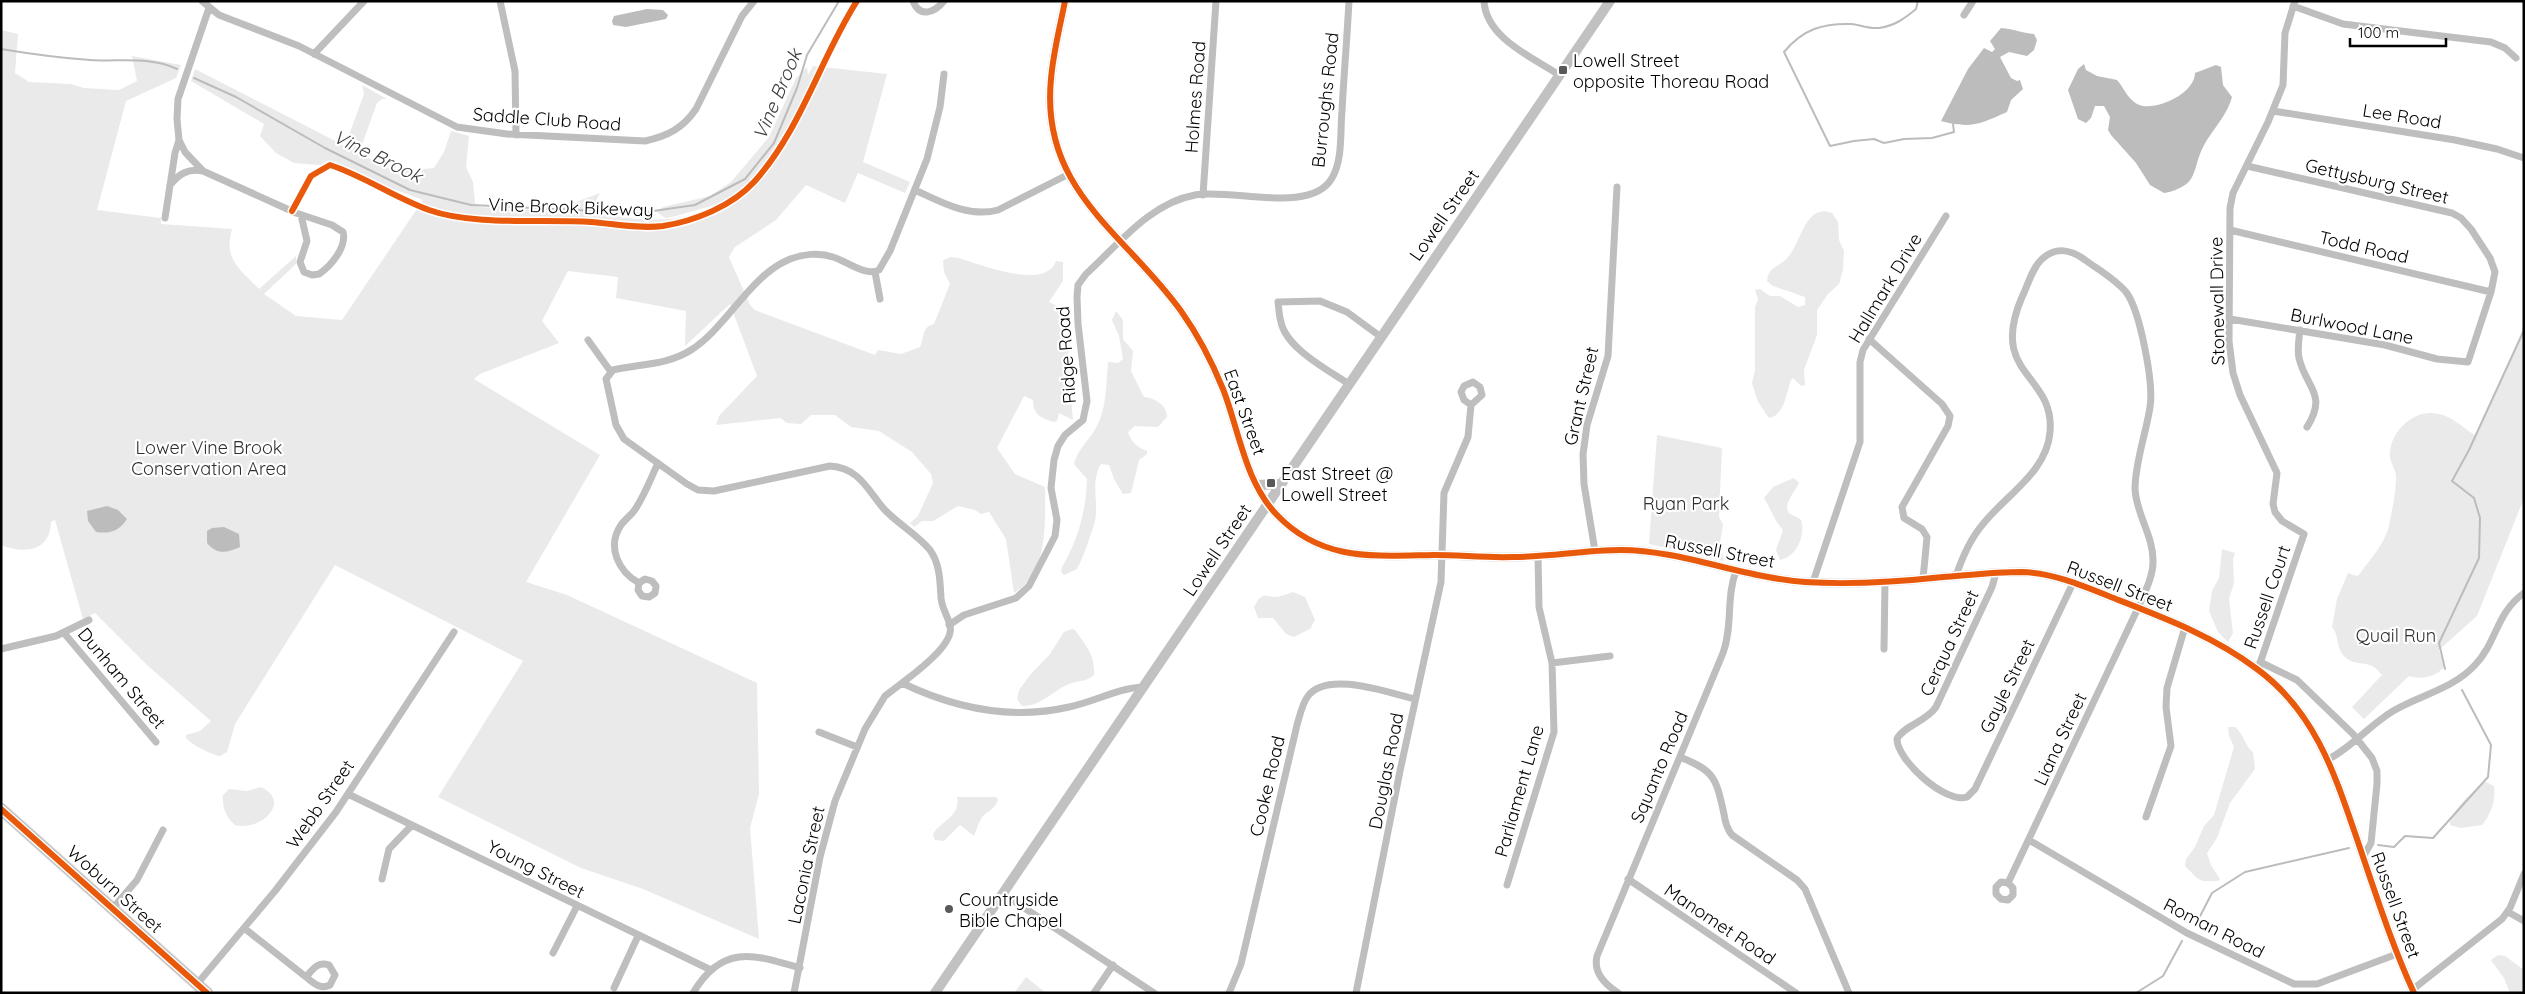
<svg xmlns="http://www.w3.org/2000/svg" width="2525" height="994" viewBox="0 0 2525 994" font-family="Quicksand,sans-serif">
<rect width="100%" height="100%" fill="#fff"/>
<path fill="#eaeaea" d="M1 30 18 34 15 73 29 82 71 84 84 88 119 90 137 81 132 56 181 65 176 78 126 101 97 210 161 218V224L232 229C223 259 240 269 259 289L296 256V264L264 294 296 316 342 320 423 200 382 185 367 184 348 172 330 166 294 163 276 153 260 136 264 124 191 81 195 69 345 146 364 94 362 85 387 99H382L377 103 359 153 397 172 434 168 444 152 451 131 469 136 466 167 473 182 475 203 479 207 552 211 600 193 591 210C633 222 679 226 718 204L672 217 665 218 657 212 663 207 710 196 731 182 769 137 796 78 807 67 808 75 813 66 887 74 863 162 910 182 905 193 858 173 845 203 806 185 776 220 735 247 729 257 750 305 755 310 875 355 878 350 901 354 920 347C925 337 921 327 934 324L950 284 944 272 943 260 951 257 958 258C978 263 1045 292 1056 261L1063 262V281L1049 302 1063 309 1065 336 1072 350 1067 354 1073 420 1059 413 1057 421 1054 422C1041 418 1033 415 1033 400L1024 396 997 448 1015 474 1045 487C1045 522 1049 572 1014 593L1006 539 989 512 981 514 975 510 958 506 933 521H922L914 527 910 523 918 516 933 483 931 474 912 452 879 431 851 427 835 415H811L801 424 787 423 780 418 716 425 719 416 757 376 730 304 685 346 686 311 616 298 618 277 568 271 542 321 559 343 480 374 474 379 600 455 526 582 567 595 757 683 759 794 750 828 759 939 643 889 581 868 438 797 523 661 335 565 235 724 227 752 220 756C212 755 192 745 186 738V735L200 731 211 721 147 665 95 613 83 619 55 520 51 522C50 552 24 554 1 545Z
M1825 211 1832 213 1838 222 1839 240 1844 251 1843 270 1839 284 1828 294 1817 310V335L1804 370 1805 385 1801 386 1793 378 1791 380C1786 393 1785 415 1769 418L1758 402 1752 383 1755 370V307L1758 299 1755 290 1760 289 1770 296H1780L1798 307 1805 305V297L1773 286 1767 281C1768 269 1775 268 1784 261 1796 251 1799 233 1808 221 1813 214 1817 212 1825 211Z
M1116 311 1123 320V339L1133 351 1131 371 1144 397C1155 398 1167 405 1167 417L1158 427 1135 426 1128 432C1131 442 1137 447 1147 451V454L1139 460 1131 493 1123 494 1114 479 1109 465 1101 464C1090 483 1099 501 1095 521 1092 532 1082 561 1077 569L1064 575 1061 572 1062 567C1078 540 1086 511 1087 479L1074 464C1078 448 1091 439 1098 424 1107 405 1106 383 1108 362L1118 363 1123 359 1119 336 1112 320Z
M2524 332V498L2477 616 2439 650 2444 667C2436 677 2421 680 2409 676L2364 719 2352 707 2382 675C2380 673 2377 669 2374 667 2364 661 2353 666 2344 656 2336 648 2339 634 2332 627L2337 599 2348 573 2357 576 2359 575C2370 559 2384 545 2389 526 2392 511 2396 492 2396 477 2396 468 2388 461 2390 451 2393 429 2415 408 2439 414 2453 417 2463 428 2475 435Z
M1657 435 1722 448 1719 517 1723 524 1720 543 1724 561 1649 544Z
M1794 478 1799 483C1796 490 1781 506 1790 514 1794 516 1798 517 1801 520 1806 534 1797 557 1780 560L1776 550 1783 530C1774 520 1771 509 1764 498L1773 487Z
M2222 549 2235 553 2233 559 2234 583 2229 599 2233 633 2228 642 2218 632 2209 611 2212 591 2219 578Z
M1293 592 1305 597 1315 620 1310 629 1294 637 1286 634 1273 618H1258L1254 607C1264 588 1266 600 1281 596 1286 595 1289 593 1293 592Z
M1072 629 1075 630C1086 646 1095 654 1094 675 1086 682 1081 680 1072 683 1053 689 1044 706 1022 706L1017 699 1019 690 1031 674 1050 654 1064 632Z
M2228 727H2235C2244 734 2244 745 2253 752L2255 769 2230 803 2217 838 2207 853 2211 865 2220 879 2218 881H2203L2197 878 2185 866 2186 859 2195 847 2204 826 2214 815 2234 747 2229 736Z
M2486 782 2494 786C2496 801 2491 814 2482 825L2461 828 2450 825C2448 814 2476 787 2486 782Z
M261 787C293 802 259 832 235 825 226 817 222 808 223 795L229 789 247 791Z
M957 797H996L998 800C995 809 989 810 983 816 978 823 977 829 974 836L960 825 944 841 935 840 933 835C939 821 961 818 957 797Z
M2498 955 2505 956 2524 970V993H2510L2504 978 2492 962 2491 960Z
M1026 977 1046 993H1014Z"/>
<path fill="#bcbcbc" d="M647 9 663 10 668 15 666 19 626 27 613 25 612 21 614 16Z
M2001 28C2014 29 2022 33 2034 34L2037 40 2034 50 2027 56 2009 52 2000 57 2011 78 2017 81 2020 80 2023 89 2011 100 2007 112C1980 124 1971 129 1941 121L1968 69 1984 48 1992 52 1995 49 1990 41Z
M2084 64 2086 70 2097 76 2117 80C2124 88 2127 98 2137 104 2153 113 2195 94 2195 73L2216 65 2221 67 2223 85 2232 97C2226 119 2208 133 2200 154 2196 163 2195 179 2185 185 2179 189 2171 192 2164 193L2150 185 2136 163 2111 135 2108 130 2110 117 2104 106H2095L2091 118 2086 123 2078 119 2068 90 2078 69Z
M107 506 118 510 127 519C119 531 111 534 96 532L88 521 87 511Z
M224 527 239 534 240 547C226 553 217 555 207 543V531L212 528Z"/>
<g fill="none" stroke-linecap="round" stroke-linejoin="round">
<path stroke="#bcbcbc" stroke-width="2" d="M1918 1 1916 9C1904 19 1894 26 1879 28 1869 29 1861 25 1852 24 1823 23 1803 29 1784 52L1830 146 1854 141 1874 139 1884 143 1904 139 1932 138 1954 132 1953 124
M1 49C31 54 60 58 90 60 119 62 151 56 177 69
M194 78 236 97 325 148 410 190 471 205 639 213 695 205 745 179 774 143 797 88 807 55 839 1
M2445 669 2439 643 2479 558 2480 518 2474 498 2452 481 2469 450 2524 330
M2378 845 2394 847 2405 836 2433 838 2488 777 2491 745 2462 690
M2196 924 2212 893 2245 872 2349 848
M2136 993 2163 976 2182 941"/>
<g stroke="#dbdbdb" stroke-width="13">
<path id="primary" d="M1 809 207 993"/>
</g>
<path stroke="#bebebe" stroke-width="7" d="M202 1 219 15 299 46 457 127 507 134 645 141C668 136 683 128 696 109L742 16 754 1
M500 1 515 71 516 135
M913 1C920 19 935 12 944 1
M1484 1C1486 38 1532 57 1559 75
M2293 6 2343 24 2491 42 2505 48 2516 58
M1964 15 1973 1
M314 54 364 1
M2273 111 2455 140 2497 149 2524 158
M179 140 185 152 203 171
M170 185C179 174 188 168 203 171L296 213 332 225 343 232C347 247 331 266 319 274L312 275 304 272 300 262 307 241 301 215
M915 190C941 202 969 218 998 210L1067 175
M1203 195 1216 1
M165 218 175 153 179 140 177 119 178 99 209 8
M2230 230 2491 292
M875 272 880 299
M2230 319 2385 345 2437 359 2468 362 2491 292 2495 272 2490 258 2471 229 2461 218 2452 213 2247 166
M2300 330C2299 339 2297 349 2299 358 2306 388 2328 394 2307 427
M1869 339 1942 404 1950 416 1948 426 1902 507 1904 518 1922 529 1927 537 1923 579
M588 340 611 372
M1349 384C1328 370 1286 348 1281 322 1279 316 1279 309 1278 302L1320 301 1347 312 1381 337
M1595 551 1584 484 1583 454 1587 425 1608 356 1617 187
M1996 573 1992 587 1936 707C1926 722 1903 726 1897 739 1897 760 1945 804 1967 797L1975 789 2073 583
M1956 576C1962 558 1971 538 1983 524 2006 495 2047 472 2050 432 2055 373 1988 376 2022 297 2028 285 2032 268 2042 259 2056 246 2072 250 2085 260 2099 270 2115 279 2126 292 2140 310 2154 384 2150 407 2146 434 2135 462 2135 489 2136 514 2154 537 2153 562 2153 577 2144 594 2138 608L2008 883 2001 882 1996 887V894L2001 899 2008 900 2013 895V888L2008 883
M1813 582 1860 442V362L1863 350 1946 216
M639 583 638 590 642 596 649 597 655 593 656 586 652 581 645 579 639 583C619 572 606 547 621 525 625 519 632 515 636 508 645 494 651 478 658 463
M949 625 964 615 1016 598 1029 586 1055 536 1057 520 1051 488 1054 460 1058 446 1065 435 1083 420 1087 401 1078 324 1077 297 1078 285 1086 274C1118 245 1150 203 1195 195 1231 188 1311 215 1332 178 1343 160 1340 131 1342 111 1344 74 1347 38 1349 1
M64 633 156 742
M1 649 56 636 89 620
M1884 649 1885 582
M2260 662 2297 680 2353 734 2372 758 2377 771V784L2371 843 2363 857
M1552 663 1610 656
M2258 669 2304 534 2282 521 2275 512 2273 504 2277 473 2240 395 2233 373 2229 341 2230 208 2233 193 2268 122 2283 85 2285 33 2295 1
M902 683C914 674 955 644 950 626 948 616 942 609 941 598 940 581 940 564 930 550 917 534 898 524 884 509 867 489 859 468 830 466L714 491 698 490 687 484 624 439 616 425 606 379 613 370C639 364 668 365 691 350 726 328 750 276 788 260 802 254 819 252 833 257 846 261 866 277 879 270L890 251 927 159 940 107 944 74
M819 732 857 747
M1680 757C1715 771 1716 778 1724 814 1725 822 1727 829 1732 835L1797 880 1805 889 1849 993
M2329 759C2353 746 2370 725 2393 711 2420 695 2453 689 2475 665 2497 642 2496 613 2524 593
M348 794 711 970
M2146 817 2171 746 2166 707 2167 688 2185 627
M2029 840 2187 933 2294 984H2317L2397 954
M382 879 389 849 412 825
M1628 879 1796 993
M1507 885 1554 732 1552 663 1539 607 1538 556
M1003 894 1154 993
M113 908 137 880 163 830
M2508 912 2524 921
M244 928 306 977C314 983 320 990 330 985L335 975 329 965C318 961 313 969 306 977
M553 953 577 906
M197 984 275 891 336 812 454 632
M614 988 638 936
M2412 990 2502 919 2510 908 2524 874
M693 993C722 944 753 954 800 968
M794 993 820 857 835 801 865 729 885 696 902 683C954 708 1012 720 1069 707 1094 702 1118 688 1143 687
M1094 993 1113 965
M1229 993 1241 964 1297 725C1300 715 1302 704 1308 696 1327 670 1389 693 1415 699
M1356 993 1400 771 1441 582 1444 493 1468 437 1471 405 1482 395 1480 387 1473 382 1464 386 1461 392 1464 400 1471 405
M1618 993C1605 984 1593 973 1597 956L1723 653C1733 626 1726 597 1736 571"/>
<path stroke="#bebebe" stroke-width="9" d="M1065 1C1060 27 1053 53 1051 79 1040 190 1124 232 1181 311 1198 335 1212 362 1223 389 1239 430 1245 482 1277 515 1322 562 1375 556 1434 555 1460 555 1486 558 1513 557 1549 557 1585 550 1621 550 1680 550 1745 578 1805 582 1851 585 1897 582 1943 577 1969 575 1996 572 2022 572 2055 573 2086 587 2116 599 2165 618 2215 637 2257 669 2317 713 2336 778 2359 845 2376 895 2392 945 2414 993"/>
<path stroke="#c1c1c1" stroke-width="10" d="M1257 485 1281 484
M935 993 1610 1"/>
<use href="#primary" stroke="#bdbdbd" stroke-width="11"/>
<g stroke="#fff" stroke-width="9">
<path id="cycleway" d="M1065 1C1060 27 1053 53 1051 79 1040 190 1124 232 1181 311 1198 335 1212 362 1223 389 1239 430 1245 482 1277 515 1322 562 1375 556 1434 555 1460 555 1486 558 1513 557 1549 557 1585 550 1621 550 1680 550 1745 578 1805 582 1851 585 1897 582 1943 577 1969 575 1996 572 2022 572 2055 573 2086 587 2116 599 2165 618 2215 637 2257 669 2317 713 2336 778 2359 845 2376 895 2392 945 2414 993
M292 211 311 176 330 165C364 176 395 198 429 210 473 226 544 219 591 222 615 224 640 229 663 226 695 221 732 206 754 182 801 130 820 59 857 1
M1 809 207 993"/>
</g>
<use href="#cycleway" stroke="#e8590c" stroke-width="6"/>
</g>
<g fill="#595959" stroke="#fff" stroke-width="2">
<rect x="1558" y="65" width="10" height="10" rx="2.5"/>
<rect x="1266" y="478" width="10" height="10" rx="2.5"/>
<circle cx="949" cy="909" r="5"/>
</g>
<g text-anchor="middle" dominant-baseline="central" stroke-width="4.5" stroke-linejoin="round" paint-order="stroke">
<g font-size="18" fill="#000" stroke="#fff" text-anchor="start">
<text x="1573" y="60">Lowell Street<tspan x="1573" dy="21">opposite Thoreau Road</tspan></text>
<text x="1281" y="473">East Street @<tspan x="1281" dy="21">Lowell Street</tspan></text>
<text x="959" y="899">Countryside<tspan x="959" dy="21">Bible Chapel</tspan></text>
</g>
<g font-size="18" fill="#000" stroke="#fff">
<text transform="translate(1195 97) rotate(-86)">Holmes Road</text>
<text transform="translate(1325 100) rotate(-84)">Burroughs Road</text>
<text transform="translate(2402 116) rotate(9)">Lee Road</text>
<text transform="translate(547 119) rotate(4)">Saddle Club Road</text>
<text transform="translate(2377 181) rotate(13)">Gettysburg Street</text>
<text transform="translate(571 207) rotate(2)">Vine Brook Bikeway</text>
<text transform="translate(1444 215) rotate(-55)">Lowell Street</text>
<text transform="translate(2364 247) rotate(13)">Todd Road</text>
<text transform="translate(1885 288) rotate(-59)">Hallmark Drive</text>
<text transform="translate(2217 301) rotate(-91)">Stonewall Drive</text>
<text transform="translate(2352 326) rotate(11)">Burlwood Lane</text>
<text transform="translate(1066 355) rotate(-94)">Ridge Road</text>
<text transform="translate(1581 396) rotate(-77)">Grant Street</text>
<text transform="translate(1245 412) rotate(70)">East Street</text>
<text transform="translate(1217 550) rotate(-56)">Lowell Street</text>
<text transform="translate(1720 551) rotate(11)">Russell Street</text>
<text transform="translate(2120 586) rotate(21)">Russell Street</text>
<text transform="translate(2267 597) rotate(-71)">Russell Court</text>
<text transform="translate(1949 643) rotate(-65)">Cerqua Street</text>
<text transform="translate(122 678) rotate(50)">Dunham Street</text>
<text transform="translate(2007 686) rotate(-64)">Gayle Street</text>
<text transform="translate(2060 739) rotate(-65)">Liana Street</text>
<text transform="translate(1659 767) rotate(-67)">Squanto Road</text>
<text transform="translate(1386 771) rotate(-79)">Douglas Road</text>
<text transform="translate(1267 786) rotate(-77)">Cooke Road</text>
<text transform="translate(1519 791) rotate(-74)">Parliament Lane</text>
<text transform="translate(320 804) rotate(-55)">Webb Street</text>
<text transform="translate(806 865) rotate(-78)">Laconia Street</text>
<text transform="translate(536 869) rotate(27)">Young Street</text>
<text transform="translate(115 889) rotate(42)">Woburn Street</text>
<text transform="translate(2396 905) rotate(70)">Russell Street</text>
<text transform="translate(1720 924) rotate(34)">Manomet Road</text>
<text transform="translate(2214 928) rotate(27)">Roman Road</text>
</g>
<g font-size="18" fill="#2f2f2f" stroke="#fff">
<text x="209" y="447">Lower Vine Brook<tspan x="209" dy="21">Conservation Area</tspan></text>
<text x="1686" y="503">Ryan Park</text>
<text x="2396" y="635">Quail Run</text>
</g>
<g font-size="19" font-style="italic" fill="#404040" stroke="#fff">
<text transform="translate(777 94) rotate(-67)">Vine Brook</text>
<text transform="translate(378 156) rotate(26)">Vine Brook</text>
</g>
</g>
<rect width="2525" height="994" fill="none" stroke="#000000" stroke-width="5"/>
<path d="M2350 38v8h96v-8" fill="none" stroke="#000000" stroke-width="2.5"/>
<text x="2358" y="38" font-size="15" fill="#000000" stroke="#ffffff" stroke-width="4" paint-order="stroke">100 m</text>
</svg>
